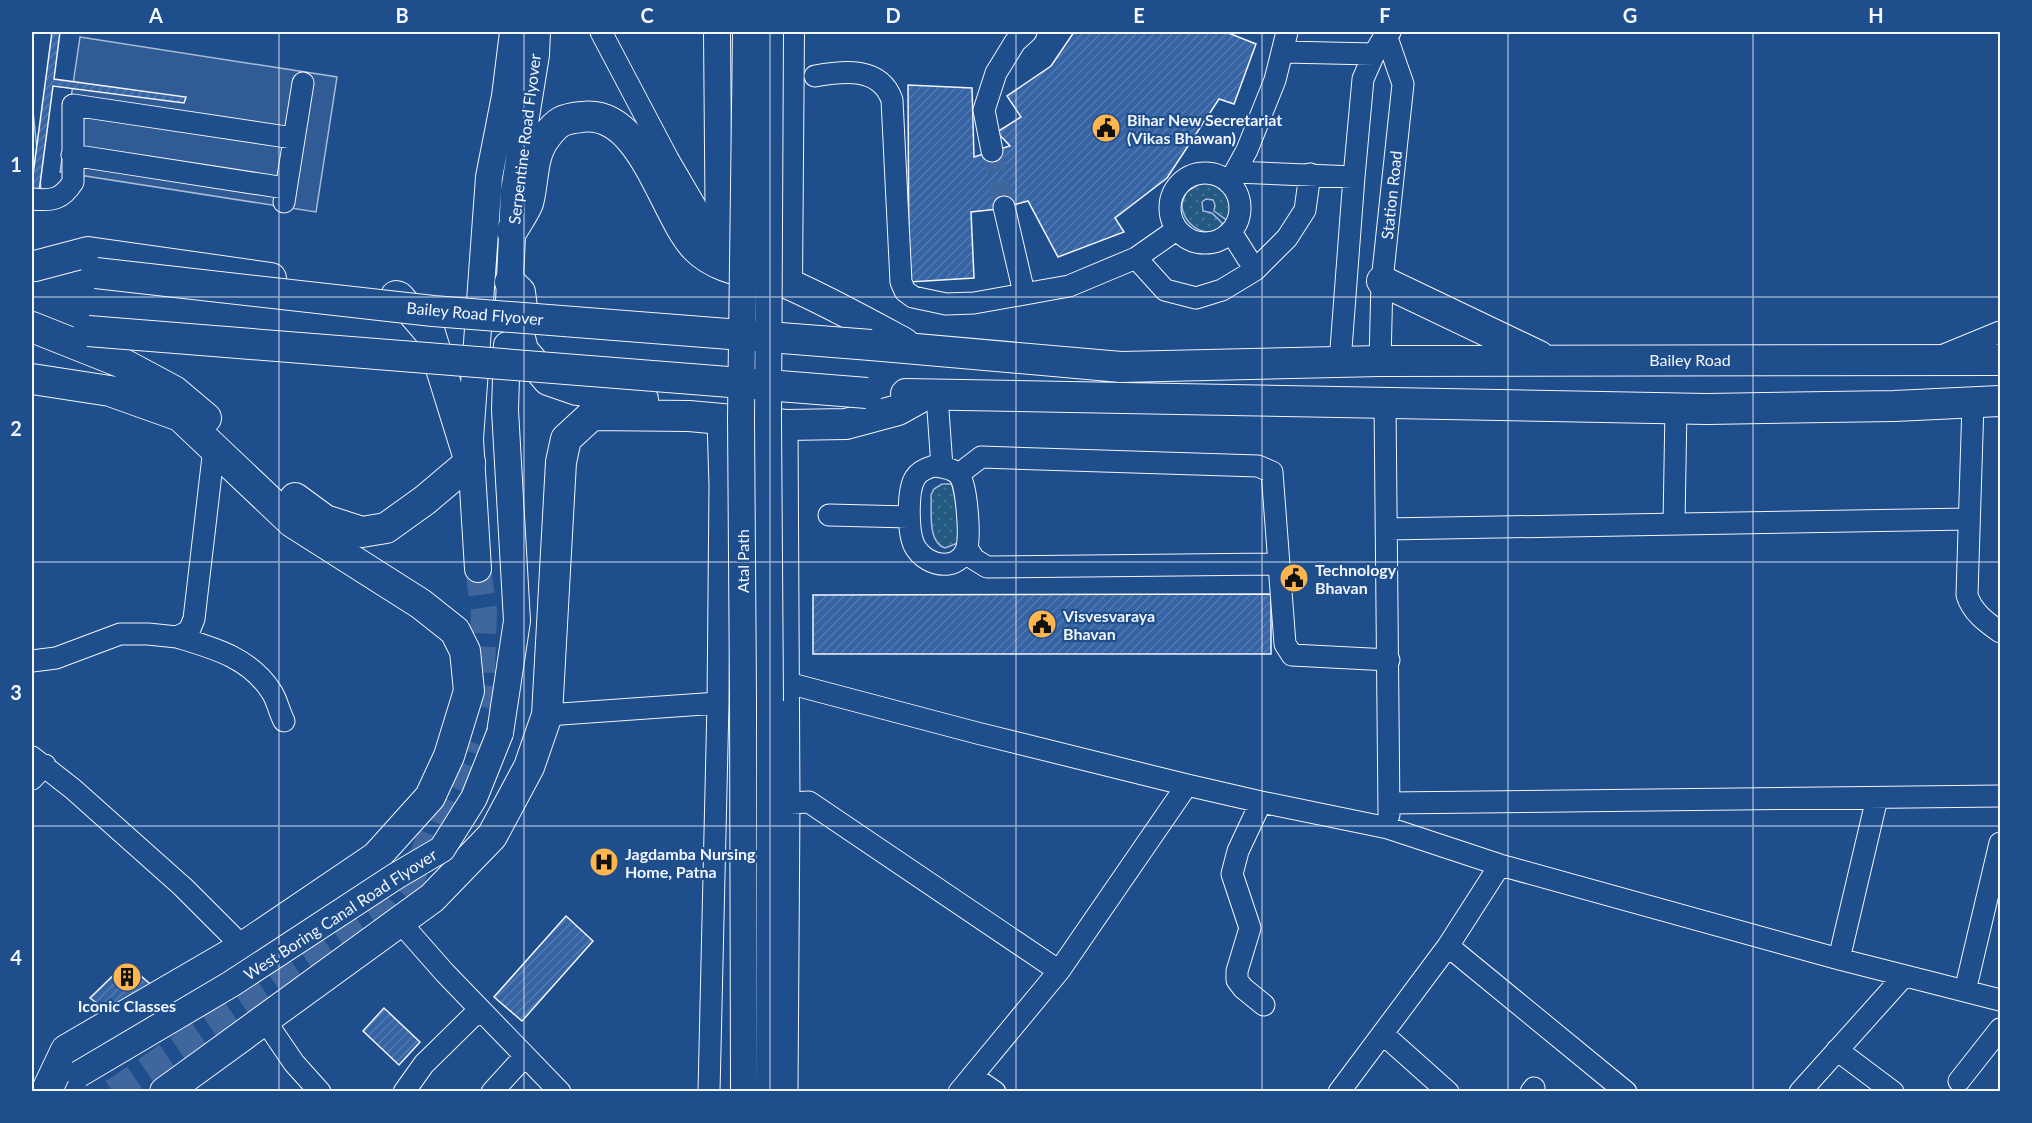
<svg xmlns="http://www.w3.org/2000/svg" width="2032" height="1123" viewBox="0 0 2032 1123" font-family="Lato,sans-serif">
<defs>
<pattern id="park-tufts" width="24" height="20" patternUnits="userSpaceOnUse" patternTransform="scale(1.5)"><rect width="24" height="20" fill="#245a82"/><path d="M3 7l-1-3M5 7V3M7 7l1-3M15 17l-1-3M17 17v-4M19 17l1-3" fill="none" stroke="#447295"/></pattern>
<pattern id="garden-dots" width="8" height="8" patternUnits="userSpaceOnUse" patternTransform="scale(1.5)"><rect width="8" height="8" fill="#245a82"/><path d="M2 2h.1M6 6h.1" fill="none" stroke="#447295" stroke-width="1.8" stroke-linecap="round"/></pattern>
<pattern id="building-hatch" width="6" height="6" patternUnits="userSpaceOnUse" patternTransform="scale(1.5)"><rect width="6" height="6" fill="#3563a3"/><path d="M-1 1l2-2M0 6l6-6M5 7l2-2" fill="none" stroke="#537ab1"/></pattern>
</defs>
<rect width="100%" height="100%" fill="#1f4e8c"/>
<path fill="url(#park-tufts)" stroke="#a8bbd7" stroke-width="1.5" d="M32 101 41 189 32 188Z"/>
<path fill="url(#garden-dots)" stroke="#a8bbd7" stroke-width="1.5" d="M1212 182C1232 189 1236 203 1228 221L1214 211 1215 205 1213 200 1206 199 1202 202 1203 211 1212 213 1224 225C1210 242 1183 226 1182 206 1182 201 1185 197 1186 192L1201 183Z
M942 484H951L959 490 958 543 945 548C927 542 932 511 931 495L934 489Z"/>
<path fill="#305b95" stroke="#a8bbd7" stroke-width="1.5" d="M80 37 337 77 316 212 60 172Z"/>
<path fill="url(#building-hatch)" stroke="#f2f6ff" stroke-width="1.5" d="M52 32H60L54 79 186 97 184 103 53 86 39 192 32 191V182Z
M1074 32H1226L1256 44 1234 104 1219 99 1167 178 1115 218 1124 232 1058 257 1028 201 998 209 971 212 974 278 909 282 908 85 972 88 974 157 1010 146 997 132 1021 117 1007 96 1051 66Z
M1271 594V654H813V595Z
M605 849 616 856 604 874 593 867Z
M566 916 593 941 522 1021 494 997Z
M126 963 157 990 114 1016 90 998Z
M384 1008 420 1042 399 1065 363 1031Z"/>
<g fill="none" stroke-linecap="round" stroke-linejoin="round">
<path stroke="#3f679d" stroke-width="21" stroke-dasharray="21 10" stroke-linecap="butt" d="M992 151 1004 207"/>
<path stroke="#3f679d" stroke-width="26" stroke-dasharray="26 13" stroke-linecap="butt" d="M478 569 484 612 481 699 479 706
M113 1092 382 910 413 876 454 783 468 741"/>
<g stroke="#f2f6ff" stroke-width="23">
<path id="minor" d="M601 32 668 159 703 219 706 255
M1284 52 1374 54
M815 76C843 71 880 66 892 100L901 282 905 291 913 297 946 304 974 303 1069 286 1136 258 1176 230
M992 151 984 110 996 73 1015 42 1026 32
M72 155 285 188
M1235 172 1354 177
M1170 208a35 35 0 1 1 70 0a35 35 0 1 1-70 0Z
M1229 183 1247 150 1275 80 1287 32
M32 199C51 201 62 200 73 182V105L293 138
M284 202 303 83
M1004 207 1024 293
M1231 232 1255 270
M1136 258 1165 290 1196 298 1222 290 1255 270 1287 238 1305 210 1310 174
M1944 355 2000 332
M1380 361 1382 281 1403 84 1385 32
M1340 362 1354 177 1363 79 1374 54 1386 34 1390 32
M937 396 942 467
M1385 403 1389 815
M1973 403 1967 595C1972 612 1986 622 2000 632
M934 466C942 467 953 468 959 475 967 485 970 534 967 547 965 556 957 563 948 564 934 566 920 557 914 545 908 532 907 491 915 478 919 471 927 468 934 466Z
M959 474 981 457 1258 466 1272 472 1285 644 1292 655 1389 660
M829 515 909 517
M1674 524 1676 408
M1387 529 1968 519
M967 548 974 559 987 567 1279 564
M177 637C213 648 249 657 271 691 277 699 279 712 284 721
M32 661 56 658 120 634H148L177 637 189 631 194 619 214 448
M788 683 977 733 1187 785 1261 802 1388 828 1500 865 1839 959 2000 1000
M547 715 718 703
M32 757 73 789 183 887 243 947
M32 779 45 765
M1261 802 1238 851 1232 874 1250 928 1237 971V980L1243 988 1264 1005
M789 803 809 802 1059 971 1187 785
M1390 803 2000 796
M400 922 445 973 560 1092
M1448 946 1626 1092
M1839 959 1877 798
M1965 991 2000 843
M264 1019 294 1063 320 1092
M1383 1034 1448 1092
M1837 1050 1893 1092
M972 1076 995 1092
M1959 1081 2000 1029
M404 1092 424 1064 480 1009
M492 1092 525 1056
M709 1092 718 703 720 486 718 420
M787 1092 789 803 787 425
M959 1092 1059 971
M1339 1092 1448 946 1500 865
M1531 1092 1534 1088
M1800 1092 1904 976"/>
</g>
<g stroke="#f2f6ff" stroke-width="28">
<path id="major" d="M717 32 719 265
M789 284 791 32
M509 302 514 191 536 55 537 32
M478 569 470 439 489 177 505 96 513 32
M743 695 744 1092
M500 733 517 621 505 410 507 345
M770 1092V701"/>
</g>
<g stroke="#f2f6ff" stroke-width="32">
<path id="highway" d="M512 231C517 222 524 213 528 203 534 182 531 157 545 138 558 121 562 119 582 117 642 109 663 212 695 247 721 274 759 271 791 285 829 302 867 323 904 343
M35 266 88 252 271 278
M1382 281 1539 356
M510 282 520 292 523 316 519 334 523 350 548 380 577 390 643 399
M32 327 120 362 174 391 206 418
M871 345 1121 367 1380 361 2000 360
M32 379 110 391 180 416 292 522 421 604 455 631 465 651 469 691 449 756 430 797 376 857 243 947 66 1050 47 1090
M906 394 1707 409 1894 406 2000 401
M295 498 325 520 362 532 386 528 425 500 470 462 430 333 399 297 396 296
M165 1092 432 898 492 836 529 767 547 715 561 462 566 439 592 415 689 416 787 425 846 424 898 410 925 395"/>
</g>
<use href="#minor" stroke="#1f4e8c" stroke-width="21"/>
<use href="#major" stroke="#1f4e8c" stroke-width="26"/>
<use href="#highway" stroke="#1f4e8c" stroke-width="30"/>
<g stroke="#f2f6ff" stroke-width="28" stroke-linecap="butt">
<path id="major-bridge" d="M743 695 741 418 746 32
M770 701 768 420 770 32
M79 1074 231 984 396 876 442 849 474 798 500 733"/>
</g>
<g stroke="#f2f6ff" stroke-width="32" stroke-linecap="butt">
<path id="highway-bridge" d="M96 273 433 311 871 345
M88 331 867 393"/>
</g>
<use href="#major-bridge" stroke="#1f4e8c" stroke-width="26"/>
<use href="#highway-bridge" stroke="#1f4e8c" stroke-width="30"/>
</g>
<path fill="none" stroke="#f2f6ff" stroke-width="1.5" stroke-opacity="0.55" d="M279 32V1092M524 32V1092M770 32V1092M1016 32V1092M1262 32V1092M1508 32V1092M1753 32V1092M32 297H2000M32 562H2000M32 826H2000"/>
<defs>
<g id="civic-disc" transform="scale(1.5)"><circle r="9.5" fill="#ffb74d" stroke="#1f4e8c"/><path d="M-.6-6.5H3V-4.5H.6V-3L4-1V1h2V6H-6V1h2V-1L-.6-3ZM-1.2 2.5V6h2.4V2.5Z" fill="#111"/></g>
<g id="hospital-disc" transform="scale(1.5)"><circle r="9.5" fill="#ffb74d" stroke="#1f4e8c"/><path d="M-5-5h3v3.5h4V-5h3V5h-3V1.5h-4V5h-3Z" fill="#111"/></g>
<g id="building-disc" transform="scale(1.5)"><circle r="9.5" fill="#ffb74d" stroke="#1f4e8c"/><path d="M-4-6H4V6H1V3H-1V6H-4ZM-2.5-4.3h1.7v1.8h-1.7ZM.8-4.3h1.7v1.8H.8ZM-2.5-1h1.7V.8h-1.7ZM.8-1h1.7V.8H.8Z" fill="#111"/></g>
</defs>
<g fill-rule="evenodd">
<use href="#civic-disc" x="1106" y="128"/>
<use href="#civic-disc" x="1294" y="578"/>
<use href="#civic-disc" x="1042" y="624"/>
<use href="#hospital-disc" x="604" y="862"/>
<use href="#building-disc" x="127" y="977"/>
</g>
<g text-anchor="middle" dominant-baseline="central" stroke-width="4.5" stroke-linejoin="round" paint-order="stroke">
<g font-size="16" font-weight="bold" fill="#f2f6ff" stroke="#1f4e8c" text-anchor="start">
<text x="1127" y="119">Bihar New Secretariat<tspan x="1127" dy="18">(Vikas Bhawan)</tspan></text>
<text x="1315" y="569">Technology<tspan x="1315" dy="18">Bhavan</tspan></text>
<text x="1063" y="615">Visvesvaraya<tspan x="1063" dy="18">Bhavan</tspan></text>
<text x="625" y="853">Jagdamba Nursing<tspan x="625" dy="18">Home, Patna</tspan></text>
<text x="127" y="1005" text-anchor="middle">Iconic Classes</text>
</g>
<g font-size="16" fill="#f2f6ff" stroke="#1f4e8c">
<text transform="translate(524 139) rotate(-83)">Serpentine Road Flyover</text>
<text transform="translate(1391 195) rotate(-84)">Station Road</text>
<text transform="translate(475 313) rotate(5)">Bailey Road Flyover</text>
<text x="1690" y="359">Bailey Road</text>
<text transform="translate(742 561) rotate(-90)">Atal Path</text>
<text transform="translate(340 914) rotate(-33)">West Boring Canal Road Flyover</text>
</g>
</g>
<rect width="2032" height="1123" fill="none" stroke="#1f4e8c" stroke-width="66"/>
<rect x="33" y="33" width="1966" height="1057" fill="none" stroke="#f2f6ff" stroke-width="2"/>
<g font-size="20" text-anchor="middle" font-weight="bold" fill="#f2f6ff">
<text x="156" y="23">A</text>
<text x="402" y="23">B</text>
<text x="647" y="23">C</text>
<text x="893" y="23">D</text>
<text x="1139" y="23">E</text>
<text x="1385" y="23">F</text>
<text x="1630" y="23">G</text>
<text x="1876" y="23">H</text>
<text x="16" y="172">1</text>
<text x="16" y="436">2</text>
<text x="16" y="700">3</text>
<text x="16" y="965">4</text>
</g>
</svg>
